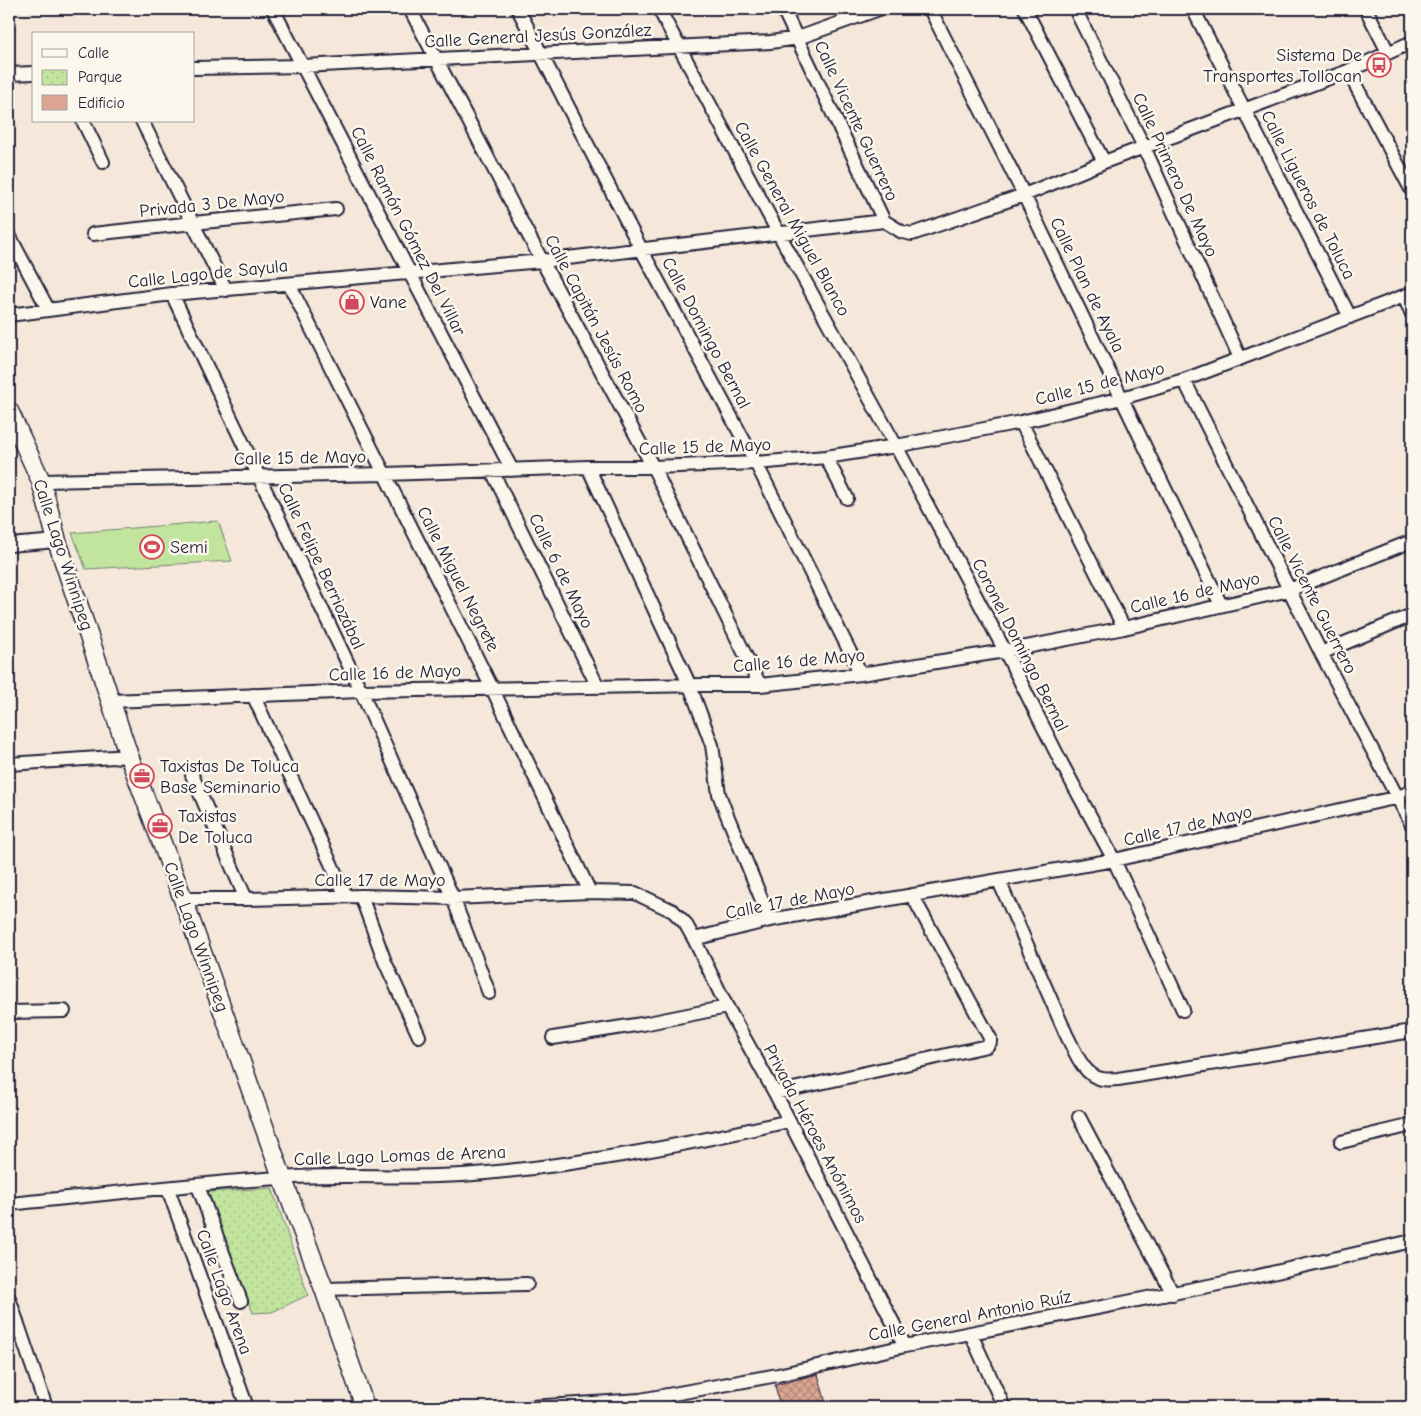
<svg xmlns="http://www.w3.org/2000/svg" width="1421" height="1416" viewBox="0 0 1421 1416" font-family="'Comic Neue',sans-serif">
<defs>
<pattern id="park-dots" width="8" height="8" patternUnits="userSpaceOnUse" patternTransform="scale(1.25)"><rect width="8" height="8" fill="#c1e49e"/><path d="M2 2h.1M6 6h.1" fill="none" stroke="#a6c389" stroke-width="1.8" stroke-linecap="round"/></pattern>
<pattern id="building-cross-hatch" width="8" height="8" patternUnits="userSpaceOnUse" patternTransform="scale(1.25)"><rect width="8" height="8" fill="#dba591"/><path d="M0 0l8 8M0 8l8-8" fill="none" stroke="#b18678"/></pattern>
</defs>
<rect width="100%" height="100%" fill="#f5e7da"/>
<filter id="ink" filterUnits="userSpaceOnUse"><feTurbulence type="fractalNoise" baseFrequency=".02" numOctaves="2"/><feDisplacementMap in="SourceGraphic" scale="10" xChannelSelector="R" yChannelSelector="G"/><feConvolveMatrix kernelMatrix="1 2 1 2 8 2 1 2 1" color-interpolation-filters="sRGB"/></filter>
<g filter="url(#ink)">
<path fill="#c1e49e" stroke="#72836c" d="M218 521 232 561 86 569 72 533Z"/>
<path fill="url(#park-dots)" stroke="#72836c" d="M272 1188 308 1295 272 1312 253 1313 207 1192Z"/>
<path fill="url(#building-cross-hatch)" stroke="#22223b" d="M818 1374 827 1407H780L775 1385Z"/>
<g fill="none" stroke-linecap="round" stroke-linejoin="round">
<g stroke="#22223b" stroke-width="16">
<path id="street" d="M273 9 512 470
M410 9 542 261 653 467 760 685
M518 9 641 249 756 463 861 674
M659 9 779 234 896 446 1005 651 1062 764 1114 860 1183 1010
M783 9 884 221 902 232 912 234 1024 195 1104 162 1348 71 1412 42
M930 9 1024 195 1221 605
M1025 9 1104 162
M1075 9 1144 147 1240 358
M1193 9 1350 317
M1366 9 1388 52
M194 68 303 66 771 42 798 38 879 9
M1348 71 1412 191
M9 74 34 73
M83 121 103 162
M142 121 226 290
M93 234 193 223 336 209
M9 235 48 309
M289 284 492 688 590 892
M172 294 361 691 453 898 489 993
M1404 297 1412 314
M9 315 172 294 542 261 884 221
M1184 380 1321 653 1412 825
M1021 422 1124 628
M826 457 847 498
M588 467 690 686 712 745 719 794 725 810 770 920
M492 471 598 687
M41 481 386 474 588 467H653L756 463 826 457 896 446 1021 422 1122 398 1184 380 1412 293
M9 545 57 541
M1321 653 1412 615
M253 695 346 896
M111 701 361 691 703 685H760L861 674 1005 651 1124 628 1289 590 1412 541
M9 764 129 756
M192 775 246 899
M999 881 1066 1034C1074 1049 1083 1076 1102 1079 1107 1080 1113 1079 1118 1079L1412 1031
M361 896 385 962 419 1036
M183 899H246L361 896 453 898 590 892 635 893 673 911 685 923 694 939 727 1007 775 1093 905 1346
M694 939 770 920 1114 860 1399 797 1412 791
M9 1012 64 1011
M553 1038 648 1023 727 1007
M775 1093 987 1046 990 1042V1038L912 895
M1079 1117 1173 1294
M1341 1142 1412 1125
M198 1186 241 1301
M168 1189 247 1407
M9 1204C99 1195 190 1184 280 1178 340 1173 401 1179 462 1175 572 1167 681 1146 789 1121
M324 1289 527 1284
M9 1298 46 1407
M971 1334 1004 1407
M531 1407 640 1400 778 1375 905 1346 1254 1277 1412 1241"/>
</g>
<g stroke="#22223b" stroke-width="21">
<path id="secondary" d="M9 411 41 481 57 541 129 756 183 899 282 1177 324 1289 365 1407"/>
</g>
<use href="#street" stroke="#fbf7ec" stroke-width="12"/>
<use href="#secondary" stroke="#fbf7ec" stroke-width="18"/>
</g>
</g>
<defs>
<g id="bus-ring" transform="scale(1.25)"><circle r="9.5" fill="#fbf7ec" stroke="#d1495b" stroke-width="1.5"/><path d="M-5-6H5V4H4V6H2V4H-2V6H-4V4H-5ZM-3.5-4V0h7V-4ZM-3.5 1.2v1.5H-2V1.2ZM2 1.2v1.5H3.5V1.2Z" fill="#d1495b"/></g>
<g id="shop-ring" transform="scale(1.25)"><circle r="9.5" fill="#fbf7ec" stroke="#d1495b" stroke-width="1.5"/><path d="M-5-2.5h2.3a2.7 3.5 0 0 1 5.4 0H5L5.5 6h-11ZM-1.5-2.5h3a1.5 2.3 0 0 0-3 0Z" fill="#d1495b"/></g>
<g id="stadium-ring" transform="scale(1.25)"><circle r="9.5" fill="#fbf7ec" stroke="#d1495b" stroke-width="1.5"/><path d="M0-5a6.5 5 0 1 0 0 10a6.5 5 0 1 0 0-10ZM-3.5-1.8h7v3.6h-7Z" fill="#d1495b"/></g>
<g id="office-ring" transform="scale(1.25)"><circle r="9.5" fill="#fbf7ec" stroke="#d1495b" stroke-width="1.5"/><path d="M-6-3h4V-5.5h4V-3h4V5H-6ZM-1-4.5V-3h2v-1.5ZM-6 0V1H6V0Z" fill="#d1495b"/></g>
</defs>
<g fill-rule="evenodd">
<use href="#bus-ring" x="1379" y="65"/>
<use href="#shop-ring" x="352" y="302"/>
<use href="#stadium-ring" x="152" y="547"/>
<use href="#office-ring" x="142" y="776"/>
<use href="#office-ring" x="160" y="826"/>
</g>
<g text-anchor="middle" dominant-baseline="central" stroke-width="5" stroke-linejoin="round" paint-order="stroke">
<g font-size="18" fill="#22223b" stroke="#fbf7ec">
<text transform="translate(538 36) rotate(-3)">Calle General Jesús González</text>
<text transform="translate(856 121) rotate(65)">Calle Vicente Guerrero</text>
<text transform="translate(1175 175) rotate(65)">Calle Primero De Mayo</text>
<text transform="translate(1308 195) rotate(63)">Calle Ligueros de Toluca</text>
<text transform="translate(212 204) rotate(-6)">Privada 3 De Mayo</text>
<text transform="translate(792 219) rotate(61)">Calle General Miguel Blanco</text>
<text transform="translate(408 231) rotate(63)">Calle Ramón Gómez Del Villar</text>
<text transform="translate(208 274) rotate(-6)">Calle Lago de Sayula</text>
<text transform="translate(1087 285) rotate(64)">Calle Plan de Ayala</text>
<text transform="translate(596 324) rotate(62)">Calle Capitán Jesús Romo</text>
<text transform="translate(706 333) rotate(62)">Calle Domingo Bernal</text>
<text transform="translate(1100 384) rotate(-14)">Calle 15 de Mayo</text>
<text transform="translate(705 447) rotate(-2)">Calle 15 de Mayo</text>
<text transform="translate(300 458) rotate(-1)">Calle 15 de Mayo</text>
<text transform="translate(63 555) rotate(72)">Calle Lago Winnipeg</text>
<text transform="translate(321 566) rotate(65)">Calle Felipe Berriozábal</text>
<text transform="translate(561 571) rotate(64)">Calle 6 de Mayo</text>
<text transform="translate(458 579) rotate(63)">Calle Miguel Negrete</text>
<text transform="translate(1195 593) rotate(-13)">Calle 16 de Mayo</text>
<text transform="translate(1312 595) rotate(63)">Calle Vicente Guerrero</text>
<text transform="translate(1020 645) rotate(63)">Coronel Domingo Bernal</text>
<text transform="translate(799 661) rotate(-5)">Calle 16 de Mayo</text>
<text transform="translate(395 673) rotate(-2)">Calle 16 de Mayo</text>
<text transform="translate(1188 826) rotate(-13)">Calle 17 de Mayo</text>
<text x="380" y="880">Calle 17 de Mayo</text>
<text transform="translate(790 901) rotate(-11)">Calle 17 de Mayo</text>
<text transform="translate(196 937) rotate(70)">Calle Lago Winnipeg</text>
<text transform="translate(815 1134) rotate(62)">Privada Héroes Anónimos</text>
<text transform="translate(400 1156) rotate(-2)">Calle Lago Lomas de Arena</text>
<text transform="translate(224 1292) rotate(70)">Calle Lago Arena</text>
<text transform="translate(970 1316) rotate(-11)">Calle General Antonio Ruíz</text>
</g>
<g font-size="18" fill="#22223b" stroke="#fbf7ec" text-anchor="start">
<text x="1362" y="55" text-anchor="end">Sistema De<tspan x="1362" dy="21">Transportes Tollocan</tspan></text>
<text x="370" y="302">Vane</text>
<text x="170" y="547">Semi</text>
<text x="160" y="766">Taxistas De Toluca<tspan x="160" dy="21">Base Seminario</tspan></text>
<text x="178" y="816">Taxistas<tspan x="178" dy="21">De Toluca</tspan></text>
</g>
</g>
<rect width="1421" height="1416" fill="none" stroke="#fbf7ec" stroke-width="30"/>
<rect x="15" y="15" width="1391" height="1386" fill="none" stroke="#22223b" stroke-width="2" filter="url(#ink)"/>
<rect x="32" y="32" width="162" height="90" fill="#fbf7ec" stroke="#a4a2a5"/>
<rect x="42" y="49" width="25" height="8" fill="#fbf7ec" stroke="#a4a2a5"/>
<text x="78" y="58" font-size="15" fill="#22223b">Calle</text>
<rect x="42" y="70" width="25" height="15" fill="url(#park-dots)" stroke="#a4a2a5"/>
<text x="78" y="82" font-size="15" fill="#22223b">Parque</text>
<rect x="42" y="95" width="25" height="15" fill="#dba591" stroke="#a4a2a5"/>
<text x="78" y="108" font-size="15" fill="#22223b">Edificio</text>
</svg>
